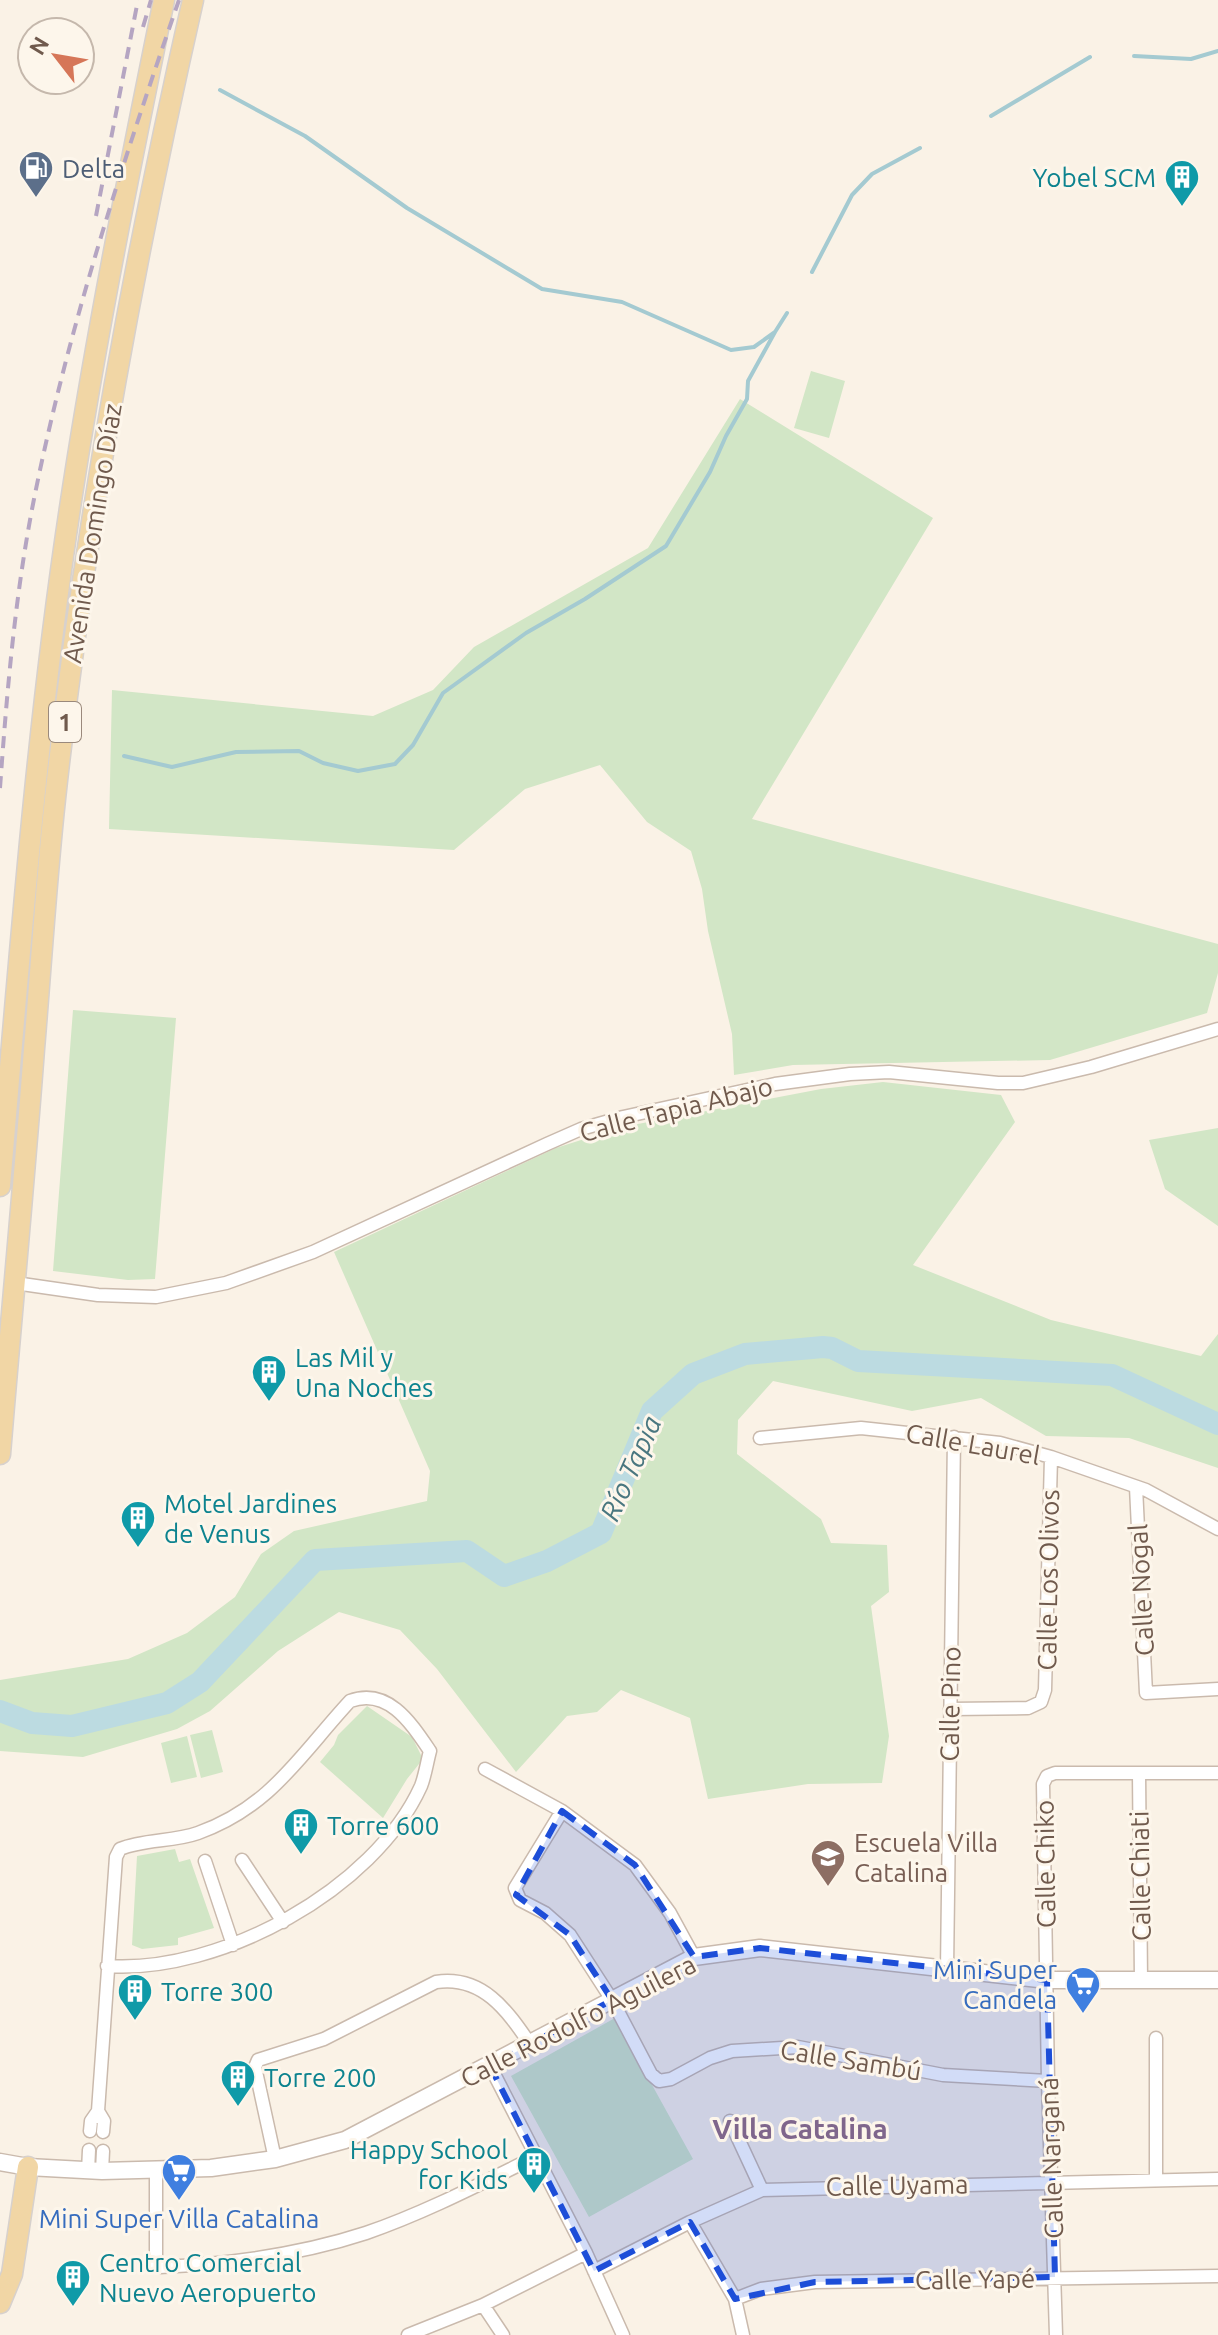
<svg xmlns="http://www.w3.org/2000/svg" width="1218" height="2335" viewBox="0 0 1218 2335" font-family="Ubuntu,sans-serif">
<rect width="100%" height="100%" fill="#faf2e6"/>
<path fill="#d2e6c6" d="M811 371 845 381 829 438 794 428Z
M740 399 933 518 752 819 1218 944V973L1207 1013 1050 1060 793 1065 734 1075 732 1034 708 931 702 889 691 851 647 822 600 765 525 789 454 850 109 829 112 690 373 716 433 690 474 647 648 548Z
M73 1010 176 1018 155 1279 128 1280 53 1271Z
M883 1082 1001 1095 1015 1122 913 1265 1051 1320 1201 1356 1218 1334V1468L1129 1438 1046 1436 981 1398 912 1411 773 1381 738 1420 737 1454 821 1519 831 1543 887 1545 889 1592 871 1606 889 1736 882 1783 808 1784 708 1799 690 1718 621 1690 597 1712 567 1716 516 1772 437 1669 400 1630 339 1612 278 1651 210 1711 177 1729 83 1757 0 1751V1680L128 1659 187 1633 235 1597 261 1554 294 1531 427 1501 430 1471 334 1252 556 1148 622 1127 821 1089Z
M1218 1128V1226L1165 1189 1149 1140Z
M367 1706 412 1737 423 1759 407 1779 383 1818 320 1762 334 1745 338 1735Z
M212 1730 223 1772 201 1778 190 1735Z
M187 1736 197 1777 171 1783 161 1743Z
M175 1849 179 1862 190 1859 214 1928 178 1938V1945L142 1949 132 1945 137 1856Z
M615 2018 693 2159 589 2217 511 2076Z"/>
<g fill="none" stroke-linecap="round" stroke-linejoin="round">
<path stroke="#a4cad1" stroke-width="4" d="M1134 56 1191 59 1218 51
M220 90 305 136 407 208 542 289 622 302 731 350 754 347 775 332 787 313
M991 116 1090 57
M812 272 852 195 872 174 920 148
M124 756 172 767 236 752 299 751 323 763 358 771 395 764 413 745 443 693 526 633 585 599 666 546 710 472 726 436 747 399 748 381 775 332"/>
<path stroke="#bcdbe1" stroke-width="22" d="M0 1711 32 1723 72 1726 167 1703 200 1682 315 1560 467 1551 504 1576 547 1561 601 1533 652 1411 693 1374 745 1354 823 1347 832 1348 858 1361 1112 1375 1218 1424"/>
<g stroke="#cabaad" stroke-width="15">
<path id="minor" d="M15 1283 98 1295 156 1297 226 1283 313 1252 547 1144 581 1129 623 1117 775 1084 850 1074 889 1072 998 1083H1023L1091 1067 1218 1029
M760 1438 861 1428 1000 1443 1051 1457 1146 1490 1218 1529
M1136 1487 1146 1693 1218 1689
M950 1709 1028 1708 1041 1702 1045 1690 1051 1457
M485 1769 562 1811 635 1865 670 1913 694 1957
M1139 1773 1141 1980
M562 1811 515 1888 520 1900 545 1913 570 1935 612 2000 651 2074 659 2081 671 2079 710 2058 732 2051 798 2047 943 2075 1048 2081
M242 1860 283 1922
M205 1861 233 1945
M947 1970 954 1437
M490 2066 586 2253 623 2335
M98 2111 104 2121 103 2132
M730 2121 762 2190
M90 2131 91 2121 98 2111 116 1857 120 1849C144 1839 173 1842 198 1833 271 1807 300 1755 350 1701 388 1687 411 1723 430 1751 427 1762 425 1776 421 1786 374 1890 219 1974 107 1966
M275 2159 255 2067 258 2060 324 2039 436 1982C482 1975 507 2010 530 2044
M88 2171 89 2150
M102 2171 103 2151
M156 2171V2264L160 2267C230 2264 299 2255 366 2233 424 2213 480 2184 535 2157
M1156 2180V2038
M690 2222 735 2299 743 2335
M594 2271 690 2222 762 2190 1218 2179
M735 2299 761 2289 815 2282 1218 2276
M483 2305 503 2335
M408 2335 483 2305 586 2253
M1056 2335 1048 2081 1043 1784 1047 1776 1055 1773H1218"/>
</g>
<g stroke="#cabaad" stroke-width="19">
<path id="tertiary" d="M0 2162 28 2167 102 2171 211 2168 275 2159 345 2140 694 1957 760 1948 1047 1980H1218"/>
</g>
<g stroke="#d7d1cd" stroke-width="23">
<path id="primary" d="M0 1186C20 953 37 720 73 488 98 325 131 162 164 0
M0 1454C11 1319 24 1184 34 1049 41 966 46 882 55 799 84 530 133 264 193 0
M0 2303 12 2274 28 2167"/>
</g>
<use href="#minor" stroke="#fff" stroke-width="12"/>
<use href="#tertiary" stroke="#fff" stroke-width="16"/>
<use href="#primary" stroke="#f1d6a5" stroke-width="20"/>
<path stroke="#b5a5c2" stroke-width="4" stroke-dasharray="12 8" stroke-linecap="butt" d="M143 27 151 0
M96 216 138 0
M0 788C7 691 15 595 34 499 68 329 122 164 179 0"/>
</g>
<path fill="#1d4ed8" fill-opacity="0.2" stroke="#1d4ed8" stroke-width="6" stroke-dasharray="16 10" stroke-linejoin="round" d="M562 1811 635 1865 694 1957 760 1948 1047 1980 1055 2277 815 2282 735 2299 690 2222 594 2271 490 2066 612 2000 570 1935 516 1895Z"/>
<defs>
<g id="fuel-pin" transform="scale(1.8)"><path d="M0 17L-7.5 6A9.5 9.5 0 1 1 7.5 6Z" fill="#5c6f8a" stroke="#fdf6eb"/><path d="M-5.5-6h7V0h2V4h1.3V-2.5L3-4.5l.8-.8L6-3V5H2.5V1h-1V6h-7ZM-4.2-4.7v3.2H.2V-4.7Z" fill="#fff"/></g>
<g id="building-pin" transform="scale(1.8)"><path d="M0 17L-7.5 6A9.5 9.5 0 1 1 7.5 6Z" fill="#0f9aa8" stroke="#fdf6eb"/><path d="M-4-6H4V6H1V3H-1V6H-4ZM-2.5-4.3h1.7v1.8h-1.7ZM.8-4.3h1.7v1.8H.8ZM-2.5-1h1.7V.8h-1.7ZM.8-1h1.7V.8H.8Z" fill="#fff"/></g>
<g id="school-pin" transform="scale(1.8)"><path d="M0 17L-7.5 6A9.5 9.5 0 1 1 7.5 6Z" fill="#8d6e63" stroke="#fdf6eb"/><path d="M0-5L7-2L0 1L-7-2ZM-4 1L0 2.5L4 1V4Q0 6-4 4Z" fill="#fff"/></g>
<g id="supermarket-pin" transform="scale(1.8)"><path d="M0 17L-7.5 6A9.5 9.5 0 1 1 7.5 6Z" fill="#3f7fe0" stroke="#fdf6eb"/><path d="M-6-5.5h2.5l.6 2H6L4.5 2H-2.5L-4.4-4H-6ZM-1.5 3.2a1.3 1.3 0 1 0 .1 0ZM3 3.2a1.3 1.3 0 1 0 .1 0Z" fill="#fff"/></g>
</defs>
<g fill-rule="evenodd">
<use href="#fuel-pin" x="36" y="168"/>
<use href="#building-pin" x="1182" y="177"/>
<use href="#building-pin" x="269" y="1372"/>
<use href="#building-pin" x="138" y="1518"/>
<use href="#building-pin" x="301" y="1825"/>
<use href="#school-pin" x="828" y="1857"/>
<use href="#supermarket-pin" x="1083" y="1984"/>
<use href="#building-pin" x="135" y="1991"/>
<use href="#building-pin" x="238" y="2077"/>
<use href="#building-pin" x="534" y="2164"/>
<use href="#supermarket-pin" x="179" y="2171"/>
<use href="#building-pin" x="73" y="2277"/>
</g>
<g text-anchor="middle" dominant-baseline="central" stroke-width="6" stroke-linejoin="round" paint-order="stroke">
<rect fill="#fdf6eb" stroke="#9a897c" stroke-width="2" x="49" y="702" width="32" height="40" rx="6"/>
<g font-size="24" font-weight="bold" fill="#705a4d">
<text x="65" y="722">1</text>
</g>
<g font-size="26" fill="#4e5e75" stroke="#fdf6eb" text-anchor="start">
<text x="62" y="168">Delta</text>
</g>
<g font-size="26" fill="#0d838f" stroke="#fdf6eb" text-anchor="start">
<text x="1156" y="177" text-anchor="end">Yobel SCM</text>
<text x="295" y="1357">Las Mil y<tspan x="295" dy="30">Una Noches</tspan></text>
<text x="164" y="1503">Motel Jardines<tspan x="164" dy="30">de Venus</tspan></text>
<text x="327" y="1825">Torre 600</text>
<text x="161" y="1991">Torre 300</text>
<text x="264" y="2077">Torre 200</text>
<text x="508" y="2149" text-anchor="end">Happy School<tspan x="508" dy="30">for Kids</tspan></text>
<text x="99" y="2262">Centro Comercial<tspan x="99" dy="30">Nuevo Aeropuerto</tspan></text>
</g>
<g font-size="26" fill="#705a4d" stroke="#fdf6eb">
<text transform="translate(92 533) rotate(-81)">Avenida Domingo Díaz</text>
<text transform="translate(676 1109) rotate(-14)">Calle Tapia Abajo</text>
<text transform="translate(973 1444) rotate(10)">Calle Laurel</text>
<text transform="translate(1048 1580) rotate(-89)">Calle Los Olivos</text>
<text transform="translate(1141 1590) rotate(-93)">Calle Nogal</text>
<text transform="translate(950 1704) rotate(-89)">Calle Pino</text>
<text transform="translate(1045 1864) rotate(-91)">Calle Chiko</text>
<text transform="translate(1140 1876) rotate(-91)">Calle Chiati</text>
<text transform="translate(578 2021) rotate(-27)">Calle Rodolfo Aguilera</text>
<text transform="translate(851 2060) rotate(9)">Calle Sambú</text>
<text transform="translate(1051 2158) rotate(-92)">Calle Narganá</text>
<text transform="translate(897 2185) rotate(-1)">Calle Uyama</text>
<text transform="translate(975 2279) rotate(-1)">Calle Yapé</text>
</g>
<g font-size="26" fill="#785e54" stroke="#fdf6eb" text-anchor="start">
<text x="854" y="1842">Escuela Villa<tspan x="854" dy="30">Catalina</tspan></text>
</g>
<g font-size="26" fill="#366cbe" stroke="#fdf6eb" text-anchor="end">
<text x="1057" y="1969">Mini Super<tspan x="1057" dy="30">Candela</tspan></text>
<text x="179" y="2218" text-anchor="middle">Mini Super Villa Catalina</text>
</g>
<g font-size="28" font-style="italic" fill="#4a7780" stroke="#fdf6eb">
<text transform="translate(630 1468) rotate(-66)">Río Tapia</text>
</g>
<g font-size="28" font-weight="bold" fill="#7f668c" stroke="#fdf6eb">
<text x="800" y="2128">Villa Catalina</text>
</g>
</g>
<g transform="translate(56 56) rotate(301)"><circle r="38" fill="#fdf6eb" stroke="#c5b8ac" stroke-width="2"/>
<path d="M0-6L14 30L0 20L-14 30Z" fill="#d67658"/>
<text y="-12" font-size="22" font-weight="bold" text-anchor="middle" fill="#705a4d">N</text>
</g>
</svg>
